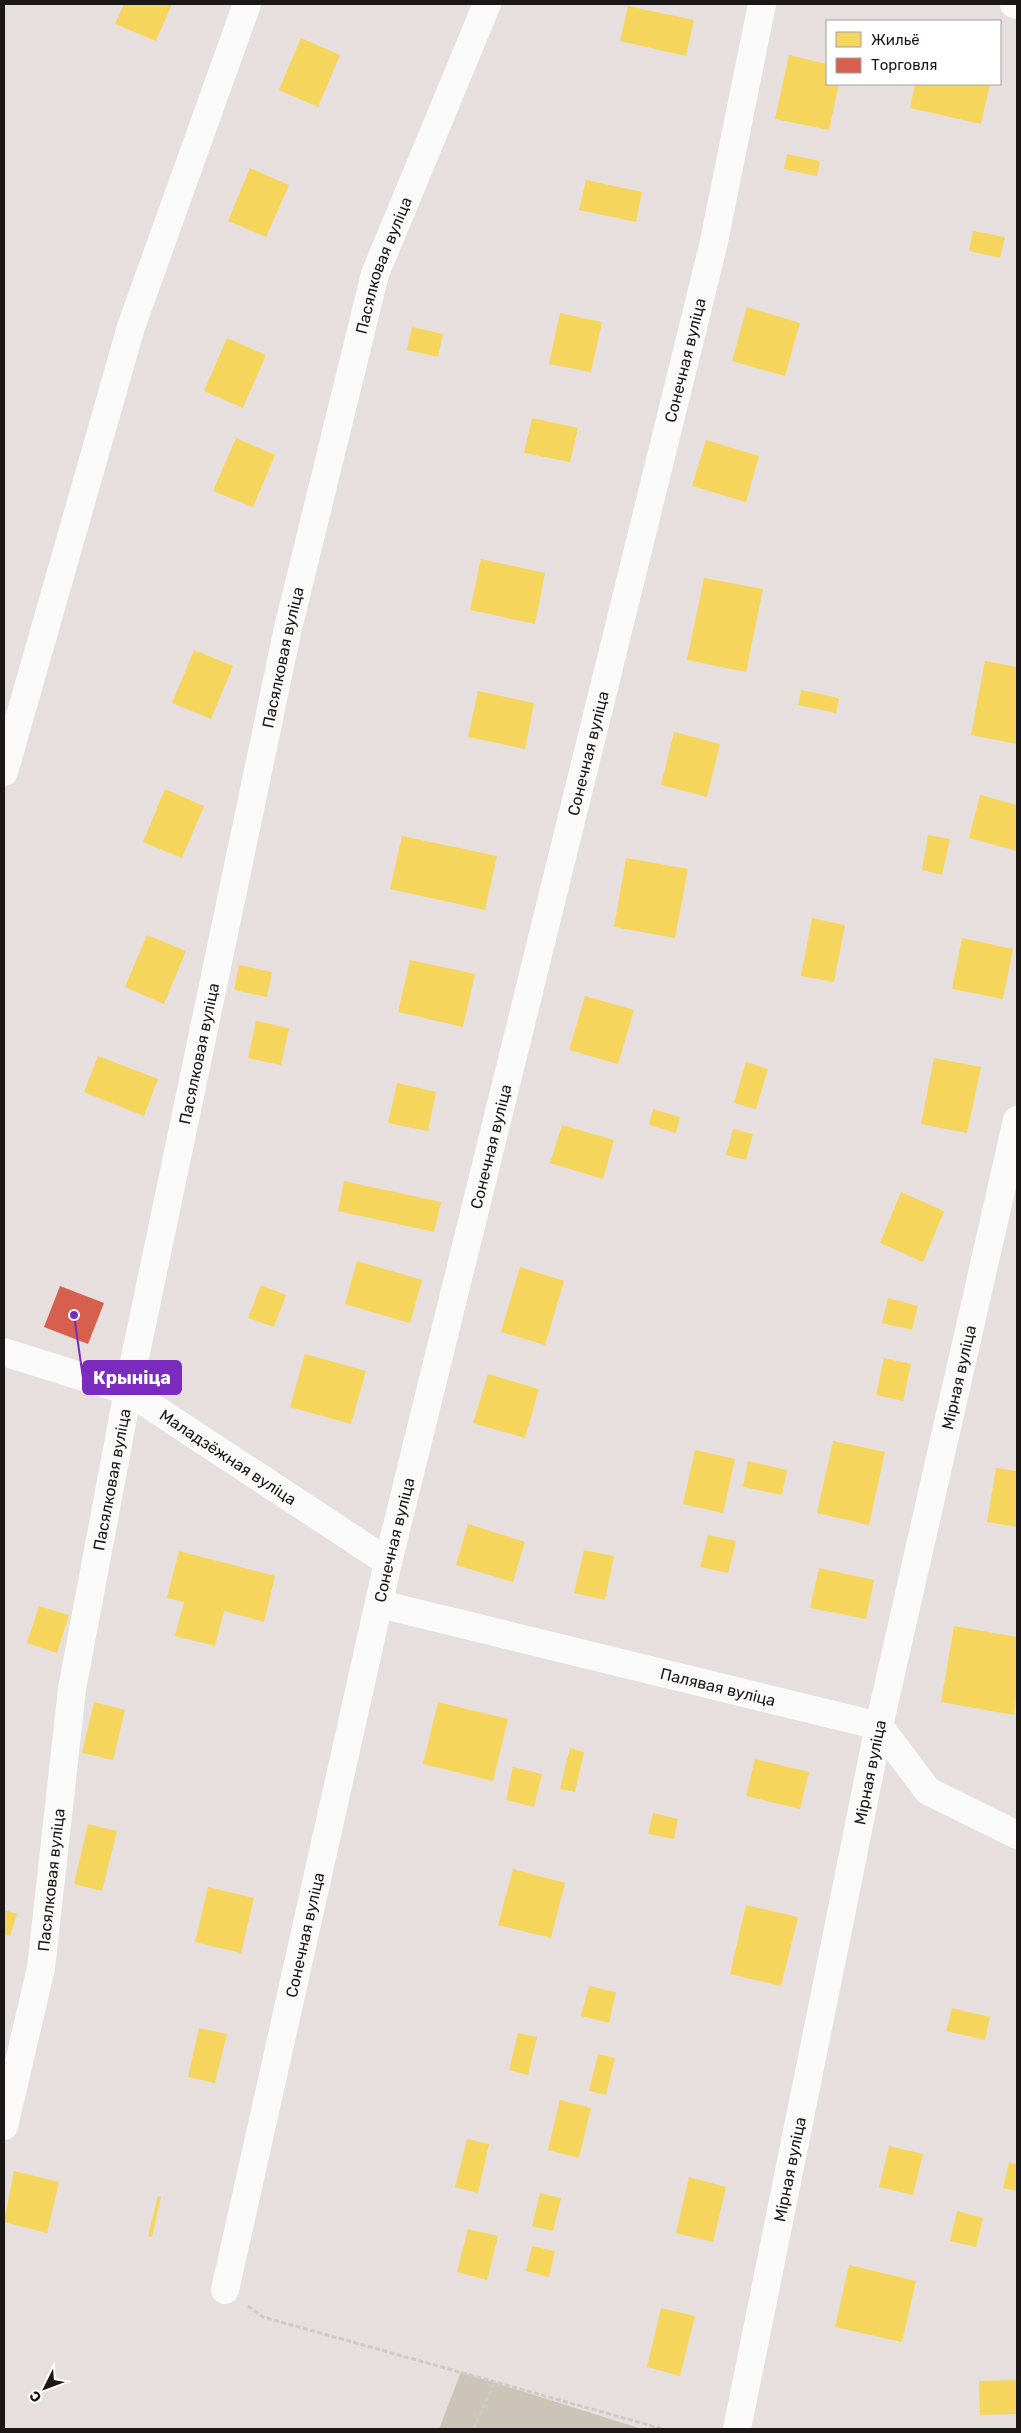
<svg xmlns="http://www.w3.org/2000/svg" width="1021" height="2433" viewBox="0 0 1021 2433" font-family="Rubik,sans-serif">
<rect width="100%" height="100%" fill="#e6dfde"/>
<path fill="#cdc4b8" d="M461 2372 642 2429H439Z"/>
<path fill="#f6d55c" d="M124 4H172L156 41 115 24Z
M628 6 694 20 686 56 620 41Z
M301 38 340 55 318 107 279 90Z
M789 55 827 64V84H839L829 130 775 119Z
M915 84H990L981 124 910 108Z
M787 154 820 161 817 176 784 169Z
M250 168 289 185 266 237 228 221Z
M586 180 642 192 636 222 579 210Z
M973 231 1005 237 1000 258 969 251Z
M747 307 800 323 785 376 732 361Z
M560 313 602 322 591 372 549 364Z
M412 327 443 334 438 357 407 350Z
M227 338 266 355 243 408 204 391Z
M532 418 578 428 570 462 524 453Z
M236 438 275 455 253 507 213 491Z
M706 440 759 456 746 502 692 486Z
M481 559 545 573 535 624 470 610Z
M704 578 763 589 746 672 687 660Z
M194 650 233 666 211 719 172 703Z
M985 661 1017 667V744L971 735Z
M801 690 839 698 836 713 798 705Z
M478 691 534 703 525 749 468 737Z
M674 732 720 744 707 797 661 785Z
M165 789 204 806 182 858 143 842Z
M980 795 1017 805V851L969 838Z
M928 835 950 839 942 875 922 870Z
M402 836 497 856 485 910 390 889Z
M626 858 688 869 675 938 614 927Z
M812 918 845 925 834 982 801 976Z
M147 935 186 951 164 1004 125 987Z
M962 938 1013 949 1003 999 952 989Z
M410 960 475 974 463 1027 398 1012Z
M239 965 272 972 267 997 234 990Z
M585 996 634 1010 618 1064 569 1050Z
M256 1021 289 1028 281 1065 248 1058Z
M98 1056 158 1079 144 1116 84 1092Z
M934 1058 981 1067 967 1133 921 1124Z
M746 1062 768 1069 756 1109 734 1103Z
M397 1083 436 1092 428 1131 388 1123Z
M653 1109 680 1117 676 1133 649 1125Z
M562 1125 614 1140 603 1179 550 1163Z
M733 1129 753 1134 746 1160 726 1155Z
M344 1181 441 1202 434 1232 338 1211Z
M901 1192 944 1211 923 1262 880 1243Z
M357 1261 422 1280 410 1323 345 1304Z
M520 1267 564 1281 545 1345 501 1332Z
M261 1285 286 1295 274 1327 248 1318Z
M888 1298 918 1306 912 1330 882 1323Z
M305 1354 366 1371 351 1424 290 1407Z
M884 1358 911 1364 903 1401 876 1395Z
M488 1374 539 1389 525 1438 473 1423Z
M833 1441 885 1452 869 1525 817 1513Z
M695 1450 735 1459 723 1513 683 1504Z
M748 1461 787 1470 782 1495 743 1487Z
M996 1468 1017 1471V1527L987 1522Z
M468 1524 525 1542 513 1582 456 1565Z
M708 1535 736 1541 728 1573 700 1567Z
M584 1550 614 1556 605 1600 574 1593Z
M179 1551 275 1576 264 1622 224 1611 215 1646 175 1636 184 1602 167 1598Z
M819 1568 874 1580 866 1619 810 1608Z
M39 1606 69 1615 57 1653 27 1643Z
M954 1626 1017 1637V1693L1014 1715 941 1702Z
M94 1702 125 1710 113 1760 82 1753Z
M438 1702 508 1719 493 1781 423 1764Z
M570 1748 584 1752 575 1792 560 1789Z
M755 1759 809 1772 800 1809 746 1796Z
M513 1767 542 1774 534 1807 506 1800Z
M653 1813 678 1819 674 1839 648 1834Z
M88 1824 117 1831 102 1891 74 1884Z
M513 1869 565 1883 551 1938 498 1925Z
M208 1887 254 1898 241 1953 195 1942Z
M746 1905 798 1917 781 1986 730 1974Z
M4 1910 17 1914 10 1936 4 1935Z
M589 1986 616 1992 609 2023 581 2016Z
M952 2008 990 2017 985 2040 946 2031Z
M199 2028 227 2034 215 2083 188 2077Z
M518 2033 537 2037 528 2075 509 2070Z
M598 2054 615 2058 606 2095 589 2091Z
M560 2100 591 2108 579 2158 548 2150Z
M467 2139 489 2144 478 2193 455 2187Z
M889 2146 923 2154 913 2195 879 2187Z
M1009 2162 1017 2164V2191L1003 2188Z
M14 2171 59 2182 47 2233 4 2222Z
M689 2177 726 2187 713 2242 676 2233Z
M540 2193 561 2198 553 2231 532 2226Z
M158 2196 161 2197 152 2237 148 2236Z
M957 2211 983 2218 976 2247 950 2241Z
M468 2229 498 2236 487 2280 457 2272Z
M532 2246 555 2251 549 2277 526 2271Z
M849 2265 916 2281 902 2342 835 2327Z
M661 2308 695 2316 680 2376 647 2367Z
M1017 2380V2414L980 2415 979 2381Z"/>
<path fill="#d6604d" d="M60 1286 104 1303 88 1344 44 1327Z"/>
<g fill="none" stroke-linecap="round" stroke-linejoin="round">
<path stroke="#cccbca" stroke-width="3" stroke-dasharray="5 2.5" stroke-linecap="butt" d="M248 2306 263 2317 663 2429
M473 2429 495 2382"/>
<g stroke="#fbfafa" stroke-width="28">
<path d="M1014 4 1017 5"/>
<path d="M4 772 131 327 247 4"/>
<path id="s1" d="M4 1352 128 1391 388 1562"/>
<path id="s2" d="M380 1604 879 1726 928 1791 1017 1835"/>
<path id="s3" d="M4 2126 41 1968 72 1689 128 1391 288 628 375 274 487 4"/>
<path id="s4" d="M225 2290 388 1562 713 246 762 4"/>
<path id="s5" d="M737 2429 879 1726 1017 1120"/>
</g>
</g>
<g text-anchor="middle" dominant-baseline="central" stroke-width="5" stroke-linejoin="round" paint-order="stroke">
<g font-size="16" fill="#1b1716" stroke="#fff">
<text stroke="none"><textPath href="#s3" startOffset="1901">Пасялковая вуліца</textPath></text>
<text stroke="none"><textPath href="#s4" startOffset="1984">Сонечная вуліца</textPath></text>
<text stroke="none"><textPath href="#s3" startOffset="1496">Пасялковая вуліца</textPath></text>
<text stroke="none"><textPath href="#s4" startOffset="1579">Сонечная вуліца</textPath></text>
<text stroke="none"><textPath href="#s3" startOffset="1091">Пасялковая вуліца</textPath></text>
<text stroke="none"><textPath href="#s4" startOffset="1174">Сонечная вуліца</textPath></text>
<text stroke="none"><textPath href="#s5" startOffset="1075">Мірная вуліца</textPath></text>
<text stroke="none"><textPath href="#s1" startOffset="250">Маладзёжная вуліца</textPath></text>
<text stroke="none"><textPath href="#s3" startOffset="656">Пасялковая вуліца</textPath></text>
<text stroke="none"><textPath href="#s4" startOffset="769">Сонечная вуліца</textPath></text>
<text stroke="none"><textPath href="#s2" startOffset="348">Палявая вуліца</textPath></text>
<text stroke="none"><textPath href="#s5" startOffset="670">Мірная вуліца</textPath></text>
<text stroke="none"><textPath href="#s3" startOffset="251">Пасялковая вуліца</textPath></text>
<text stroke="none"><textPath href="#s4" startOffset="364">Сонечная вуліца</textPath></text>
<text stroke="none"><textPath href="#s5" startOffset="265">Мірная вуліца</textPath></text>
</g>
</g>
<path fill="none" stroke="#7b2cbf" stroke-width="2" d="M74 1315L83 1378"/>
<circle fill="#7b2cbf" stroke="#fff" stroke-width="2" cx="74" cy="1315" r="5"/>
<rect fill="#7b2cbf" stroke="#7b2cbf" stroke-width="2" x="83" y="1361" width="98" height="33" rx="5"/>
<g font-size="18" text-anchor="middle" font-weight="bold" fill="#fff">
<text x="132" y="1384">Крыніца</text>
</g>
<rect width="1021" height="2433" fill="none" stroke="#1b1716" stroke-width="10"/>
<rect x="826" y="20" width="175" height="65" fill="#ffffff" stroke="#a4a2a2"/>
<rect x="836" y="32" width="25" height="15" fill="#f6d55c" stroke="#a4a2a2"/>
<text x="871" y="45" font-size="15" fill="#1b1716">Жильё</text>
<rect x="836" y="58" width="25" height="15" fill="#d6604d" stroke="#a4a2a2"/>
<text x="871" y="70" font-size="15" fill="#1b1716">Торговля</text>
<g transform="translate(45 2388) rotate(228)" stroke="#ffffff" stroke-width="4" paint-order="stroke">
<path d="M0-4L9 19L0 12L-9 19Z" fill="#1b1716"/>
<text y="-8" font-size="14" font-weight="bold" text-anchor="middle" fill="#1b1716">С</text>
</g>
</svg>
